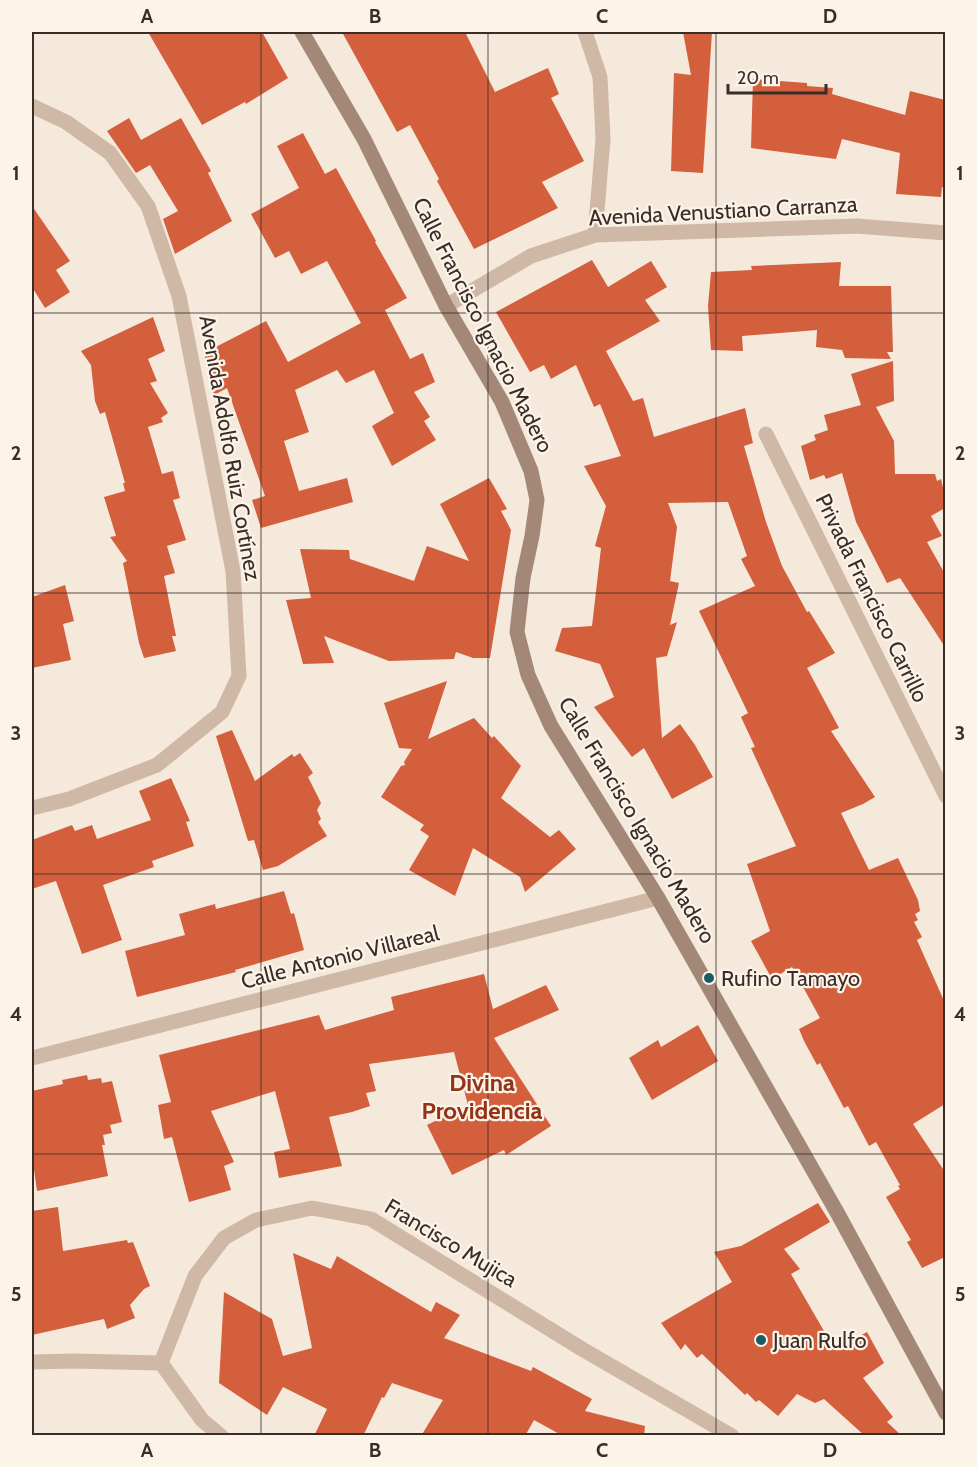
<svg xmlns="http://www.w3.org/2000/svg" width="977" height="1467" viewBox="0 0 977 1467" font-family="Cabin,sans-serif">
<rect width="100%" height="100%" fill="#f5e9dc"/>
<path fill="#d35f3c" d="M148 32H262L288 78 246 104 245 102 202 125Z
M342 32H465L495 92 548 68 559 94 551 98 584 161 542 182 558 208 474 249 437 181 439 179 410 125 397 132Z
M683 32H712L703 173 671 171 674 73 691 75Z
M753 79 807 83V86L833 88 832 94 905 115 910 91 945 100V188L942 187 941 197 896 194 900 153 842 139 836 159 751 148Z
M129 118 141 140 181 118 211 171 208 173 232 221 175 254 163 219 178 211 150 165 136 173 107 131Z
M303 133 325 174 336 168 376 241 375 242 407 298 385 310 410 359 423 353 435 382 414 392 430 417 424 421 436 440 392 466 372 426 394 413 374 370 346 383 337 370 295 390 309 432 284 441 299 491 347 478 353 502 261 528 252 500 265 496 227 388 214 395 204 353 266 321 288 362 361 323 327 261 301 274 289 251 275 258 251 214 299 188 277 146Z
M32 206 70 261 56 270 70 292 45 308 32 287Z
M592 260 608 287 651 261 667 287 645 300 660 321 606 351 633 401 643 398 654 437 745 408 753 443 744 446 766 522 782 566 807 612 809 611 835 653 807 668 839 728 831 731 875 797 863 804 841 813 869 870 898 858 918 900 920 911 915 914 918 920 914 922 922 937 917 940 945 1003V1104L913 1124 945 1172V1257L922 1268 907 1242 911 1240 886 1197 900 1189 898 1186 900 1185 876 1142 869 1146 848 1106 844 1108 820 1063 817 1065 804 1041 799 1029 820 1018 792 967 772 979 751 941 770 931 747 864 796 846 751 748 755 747 741 717 748 713 699 611 755 586 741 559 747 556 728 502 668 503 677 527 670 581 679 583 670 625 677 622 667 656 656 658 662 738 680 724 695 745 713 777 672 799 644 748 632 757 594 707 614 697 600 664 555 651 562 628 592 626 601 548 595 546 606 506 584 466 621 456 600 404 594 407 576 365 551 379 544 365 530 372 496 312Z
M841 262 839 286H891L893 352H887L891 359 845 358 842 350 816 347 817 330 742 336 743 351 711 350 708 306 711 272 752 270 751 266Z
M153 317 165 351 148 359 157 381 150 383 168 413 161 418 163 422 148 427 162 474 173 471 180 498 173 500 186 540 167 546 175 573 164 576 176 636H172L176 651 144 658 139 643 123 563 127 561 110 537 116 536 104 497 125 491 123 483H125L105 412 100 414 95 401 91 365 81 351Z
M893 361 894 401 876 407 894 441 895 474H935L937 481 941 479 945 496V508L931 516 942 536 927 542 945 574V647L900 578 887 583 856 522 842 473 826 479 824 475 810 480 801 446 816 440 814 435 828 430 824 415 861 405 851 374Z
M489 478 507 509 501 511 511 530 490 658H473L456 652 454 659 389 661 324 636 334 663 303 664 286 600 311 598 300 549 349 550 350 559 414 581 427 546 469 561 440 504Z
M65 585 74 621 63 624 71 660 32 668V597Z
M447 681 428 739 474 718 492 738 494 736 521 766 501 798 550 837 559 830 576 849 525 892 520 877 473 848 455 896 409 870 429 836 420 830 424 825 381 797 401 766 405 765 404 762 412 749 399 748 384 703Z
M232 730 255 781 292 754 294 757 300 753 313 773 308 777 321 803 317 810 321 819 318 822 327 836 278 866 263 870 254 840 248 841 216 736Z
M171 778 190 821 186 822 194 846 152 861 154 867 103 885 122 940 82 954 56 881 32 889V840L72 825 75 831 92 825 97 839 151 820 139 791Z
M284 891 291 914 294 913 304 950 235 970 236 972 137 997 125 951 185 935 179 914 215 904 216 909Z
M484 974 493 1009 546 985 559 1010 494 1038 551 1126 506 1155 504 1150 452 1175 427 1125 468 1105 454 1052 369 1064 376 1091 366 1093 370 1106 352 1112 329 1117 342 1166 279 1178 274 1152 290 1149 275 1091 211 1111 234 1162 224 1166 231 1190 189 1202 172 1137 164 1139 158 1105 171 1102 159 1055 319 1015 325 1030 394 1010 391 997Z
M698 1025 718 1061 652 1100 629 1058 658 1040 661 1047Z
M87 1075 88 1080 101 1078 102 1083 112 1081 122 1122 110 1125 112 1133 103 1135 105 1145H102L108 1176 37 1191 32 1155V1091L63 1084 62 1080Z
M818 1203 830 1222 784 1249 800 1269 791 1274 835 1350 867 1332 884 1363 863 1378 893 1417 887 1422 902 1436H865L824 1399 815 1403 797 1394 778 1416 759 1400 756 1402 747 1393 745 1395 702 1354 697 1358 685 1344 681 1350 661 1323 732 1282 714 1252 741 1246Z
M58 1207 63 1251 127 1240 128 1243 133 1242 150 1286 144 1289 130 1305 135 1318 107 1329 104 1319 32 1335V1211Z
M293 1253 331 1269 337 1256 431 1312 436 1302 460 1315 444 1338 531 1371 533 1367 592 1399 585 1411 645 1426 644 1436H563L534 1420 525 1436H421L443 1400 392 1383 384 1398 382 1397 363 1436H314L327 1409 283 1387 267 1415 219 1383 224 1292 272 1319 283 1356 312 1348Z"/>
<g fill="none" stroke-linecap="round" stroke-linejoin="round">
<path stroke="#cfb8a6" stroke-width="15" d="M585 32 600 77 603 139 595 235
M32 106 66 122 110 153 148 206 179 296 233 571 239 676 222 712 157 765 69 799 32 808
M446 306 531 256 595 235 857 226 946 233
M766 434 946 796
M32 1058 658 898
M32 1362 73 1361 161 1363
M161 1363 195 1276 224 1238 256 1220 312 1208 371 1219 582 1349 732 1436
M161 1363 202 1420 221 1436"/>
<path stroke="#a38777" stroke-width="15" d="M302 32 364 139 446 306 502 402 531 471 537 500 532 536 523 578 517 632 528 675 551 726 658 898 838 1214 946 1413"/>
</g>
<path fill="none" stroke="#3a2d28" stroke-width="1.5" stroke-opacity="0.55" d="M261 32V1436M488 32V1436M716 32V1436M32 313H946M32 593H946M32 874H946M32 1154H946"/>
<g fill="#185d61" stroke="#fcf3e9" stroke-width="2">
<circle cx="709" cy="978" r="6"/>
<circle cx="761" cy="1340" r="6"/>
</g>
<g text-anchor="middle" dominant-baseline="central" stroke-width="4.5" stroke-linejoin="round" paint-order="stroke">
<g font-size="22" fill="#3a2d28" stroke="#fcf3e9">
<text transform="translate(723 211) rotate(-3)">Avenida Venustiano Carranza</text>
<text transform="translate(483 325) rotate(63)">Calle Francisco Ignacio Madero</text>
<text transform="translate(230 448) rotate(80)">Avenida Adolfo Ruiz Cortínez</text>
<text transform="translate(872 598) rotate(64)">Privada Francisco Carrillo</text>
<text transform="translate(637 820) rotate(59)">Calle Francisco Ignacio Madero</text>
<text transform="translate(340 957) rotate(-14)">Calle Antonio Villareal</text>
<text transform="translate(451 1243) rotate(31)">Francisco Mujica</text>
</g>
<g font-size="22" fill="#3a2d28" stroke="#fcf3e9" text-anchor="start">
<text x="721" y="978">Rufino Tamayo</text>
<text x="773" y="1340">Juan Rulfo</text>
</g>
<g font-size="24" font-weight="bold" fill="#933317" stroke="#fcf3e9">
<text x="482" y="1082">Divina<tspan x="482" dy="28">Providencia</tspan></text>
</g>
</g>
<rect width="977" height="1467" fill="none" stroke="#fcf3e9" stroke-width="66"/>
<path d="M728 84v9h98v-9" fill="none" stroke="#3a2d28" stroke-width="3"/>
<text x="737" y="84" font-size="18" fill="#3a2d28" stroke="#fcf3e9" stroke-width="4.5" paint-order="stroke">20 m</text>
<rect x="33" y="33" width="911" height="1401" fill="none" stroke="#3a2d28" stroke-width="2"/>
<g font-size="20" text-anchor="middle" font-weight="bold" fill="#3a2d28">
<text x="147" y="23">A</text>
<text x="375" y="23">B</text>
<text x="602" y="23">C</text>
<text x="830" y="23">D</text>
<text x="16" y="180">1</text>
<text x="960" y="180">1</text>
<text x="16" y="460">2</text>
<text x="960" y="460">2</text>
<text x="16" y="740">3</text>
<text x="960" y="740">3</text>
<text x="16" y="1021">4</text>
<text x="960" y="1021">4</text>
<text x="16" y="1301">5</text>
<text x="960" y="1301">5</text>
<text x="147" y="1457">A</text>
<text x="375" y="1457">B</text>
<text x="602" y="1457">C</text>
<text x="830" y="1457">D</text>
</g>
</svg>
